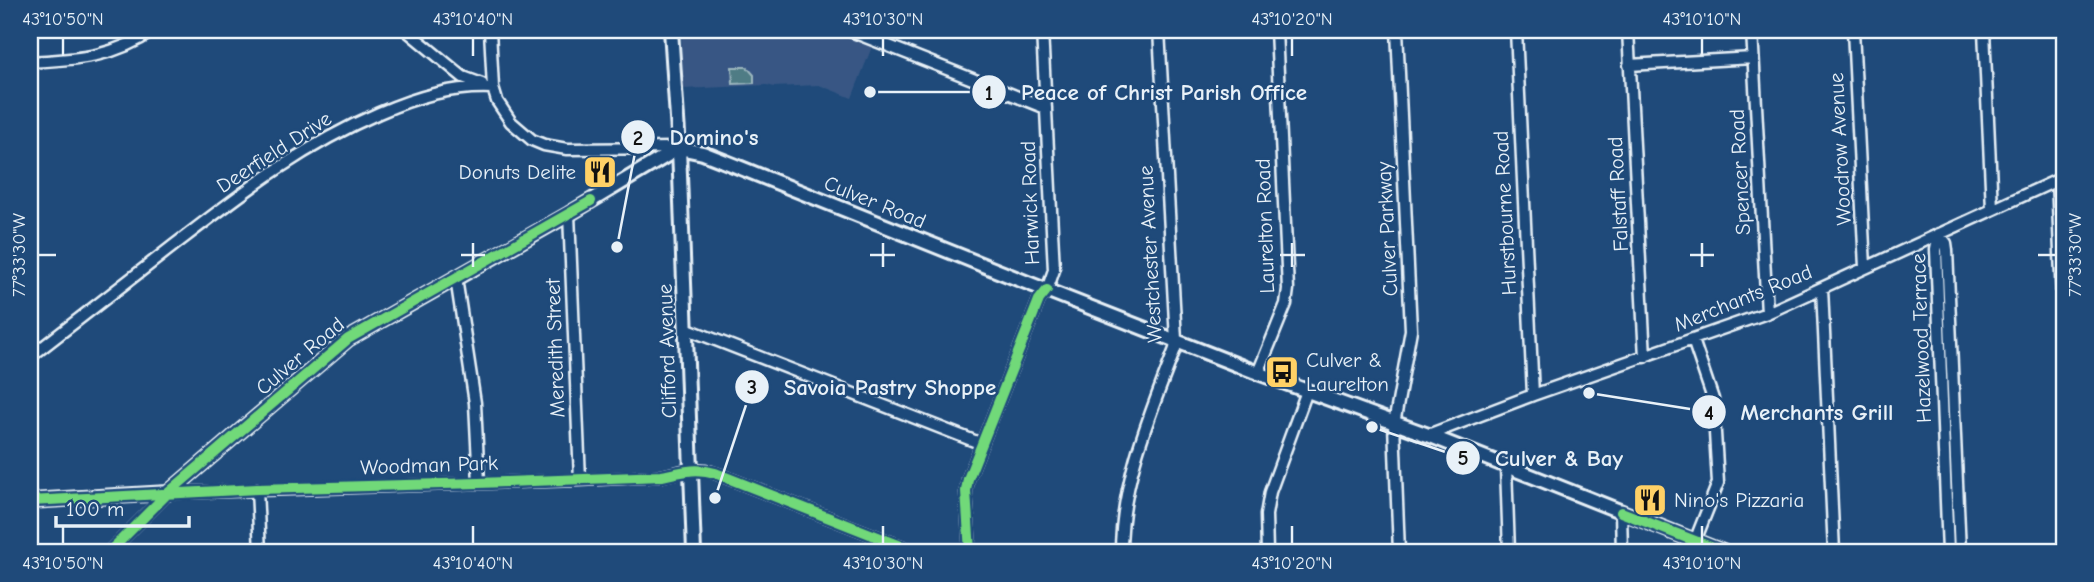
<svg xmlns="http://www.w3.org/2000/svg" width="2094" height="582" viewBox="0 0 2094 582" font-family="'Comic Neue',sans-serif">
<rect width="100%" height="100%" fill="#1f4a7a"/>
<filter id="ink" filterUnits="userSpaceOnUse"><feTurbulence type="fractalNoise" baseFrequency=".0143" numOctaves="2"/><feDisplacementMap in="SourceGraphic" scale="14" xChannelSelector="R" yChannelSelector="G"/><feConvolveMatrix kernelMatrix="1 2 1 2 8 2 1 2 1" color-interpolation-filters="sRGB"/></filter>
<g filter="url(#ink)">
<path fill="#375784" d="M681 30H835L873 44 852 98 819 85 774 87 767 85 683 89Z"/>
<path fill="#4f7c85" stroke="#9cb6be" stroke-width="2" d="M732 67H747L754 75V83L733 84Z"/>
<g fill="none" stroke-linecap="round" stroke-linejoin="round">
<g stroke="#e8f1f8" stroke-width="15">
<path id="minor" d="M406 30 463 77 482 84
M490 30 493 88 497 101 511 122 532 140 544 145 567 149 678 148
M848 30 1046 108
M1397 30 1411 330 1394 424 1399 552
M1516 30 1533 395
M1628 30 1645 357
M1752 30 1767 313
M1853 30 1865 267
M1984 30 1992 209
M30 62C77 59 113 58 154 30
M1629 65 1753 58
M2057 180 2064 348
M569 214 580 480
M1939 234 1946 243 1947 250 1960 552
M1939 234 1936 250 1948 552
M456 278 475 403 479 483
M1822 288 1834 552
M685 328 982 444
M1693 340 1713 399 1718 483 1695 541
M30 357C78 320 126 283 173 246 241 194 300 147 379 113 416 97 452 86 493 88
M1258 373 1286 304 1288 289 1276 30
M1428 435 1533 395 1767 313 2064 177
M1506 466 1509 552
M257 489 260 552
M1621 512 1622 552
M109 552 168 493 580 480 662 476 691 469 706 470 715 473 916 552
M970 552 966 491 968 479 1039 300 1047 290 1054 270 1042 30
M1121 552C1121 482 1150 414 1175 349L1176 340 1159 30
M1267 552 1266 515 1270 492 1307 391"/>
</g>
<g stroke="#e8f1f8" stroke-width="18">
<path id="major" d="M671 30 679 148 694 552
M30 501 168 493 348 339 569 214 679 148 703 153 726 162 1033 285 1258 373 1428 435 1723 552"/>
</g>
<use href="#minor" stroke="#1f4a7a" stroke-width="10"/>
<use href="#major" stroke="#1f4a7a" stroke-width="12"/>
<g stroke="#1f4a7a" stroke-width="15">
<path id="cycleway" d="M30 501 257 489 479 483 662 476C681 472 696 467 715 473L916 552
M1621 512 1723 552
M109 552 168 493 348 339 591 201
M970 552 966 491 968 479 1039 300 1047 290"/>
</g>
<use href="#cycleway" stroke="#71d979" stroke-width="10"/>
</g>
</g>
<path fill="none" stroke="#e8f1f8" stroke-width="2.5" d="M63 38V56M473 38V56M883 38V56M1292 38V56M1702 38V56M473 243V267M883 243V267M1292 243V267M1702 243V267M38 255H56M461 255H485M870 255H895M1280 255H1305M1690 255H1714M2038 255H2056M63 526V544M473 526V544M883 526V544M1292 526V544M1702 526V544"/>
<defs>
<g id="restaurant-square" transform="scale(1.75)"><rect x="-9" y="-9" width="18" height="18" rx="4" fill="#ffd166" stroke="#1f4a7a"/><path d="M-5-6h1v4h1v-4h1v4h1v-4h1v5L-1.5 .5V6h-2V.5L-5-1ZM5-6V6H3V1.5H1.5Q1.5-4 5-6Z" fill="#111"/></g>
<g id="bus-square" transform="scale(1.75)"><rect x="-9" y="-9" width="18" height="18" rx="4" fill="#ffd166" stroke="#1f4a7a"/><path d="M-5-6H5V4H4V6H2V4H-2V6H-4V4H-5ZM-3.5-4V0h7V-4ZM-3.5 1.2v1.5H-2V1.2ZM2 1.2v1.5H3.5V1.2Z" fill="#111"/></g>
</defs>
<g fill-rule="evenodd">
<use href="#restaurant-square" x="600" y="172"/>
<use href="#bus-square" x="1282" y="372"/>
<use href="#restaurant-square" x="1650" y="500"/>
</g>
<g text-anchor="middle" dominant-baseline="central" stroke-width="5" stroke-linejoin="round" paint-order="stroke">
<g font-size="21" fill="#e8f1f8" stroke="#1f4a7a">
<text transform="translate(1840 149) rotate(-93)">Woodrow Avenue</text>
<text transform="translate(274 152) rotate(-33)">Deerfield Drive</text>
<text transform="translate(1740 172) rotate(-93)">Spencer Road</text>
<text transform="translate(1618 194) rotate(-93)">Falstaff Road</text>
<text transform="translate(875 202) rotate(22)">Culver Road</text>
<text transform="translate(1030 203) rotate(-92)">Harwick Road</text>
<text transform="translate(1505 213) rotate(-93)">Hurstbourne Road</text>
<text transform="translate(1265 226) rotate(-92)">Laurelton Road</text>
<text transform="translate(1387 229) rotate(-93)">Culver Parkway</text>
<text transform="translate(1150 254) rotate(-93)">Westchester Avenue</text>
<text transform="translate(1743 298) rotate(-22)">Merchants Road</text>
<text transform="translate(1921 338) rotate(-92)">Hazelwood Terrace</text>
<text transform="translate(555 348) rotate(-92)">Meredith Street</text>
<text transform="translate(667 351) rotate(-92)">Clifford Avenue</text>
<text transform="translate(300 356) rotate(-40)">Culver Road</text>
<text transform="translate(429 465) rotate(-2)">Woodman Park</text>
</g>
<g font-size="21" fill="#e8f1f8" stroke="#1f4a7a" text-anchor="start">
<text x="576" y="172" text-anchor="end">Donuts Delite</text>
<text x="1306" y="360">Culver &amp;<tspan x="1306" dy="24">Laurelton</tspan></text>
<text x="1674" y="500">Nino's Pizzaria</text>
</g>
</g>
<path fill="none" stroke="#e8f1f8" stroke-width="2.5" d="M870 92L989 92M617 247L638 137M715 498L752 387M1589 393L1709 412M1372 427L1463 458"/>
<g fill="#e8f1f8" stroke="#1f4a7a" stroke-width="2.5">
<circle cx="870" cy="92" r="7"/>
<circle cx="617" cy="247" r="7"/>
<circle cx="715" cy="498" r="7"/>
<circle cx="1589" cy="393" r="7"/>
<circle cx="1372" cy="427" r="7"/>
<circle cx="989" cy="92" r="18"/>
<circle cx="638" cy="137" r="18"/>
<circle cx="752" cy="387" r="18"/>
<circle cx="1709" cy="412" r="18"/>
<circle cx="1463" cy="458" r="18"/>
</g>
<g font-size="21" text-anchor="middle" font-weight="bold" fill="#111">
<text x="989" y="100">1</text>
<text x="638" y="145">2</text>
<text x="752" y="394">3</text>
<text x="1709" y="420">4</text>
<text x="1463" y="465">5</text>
</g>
<g font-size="23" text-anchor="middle" font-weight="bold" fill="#e8f1f8" stroke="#1f4a7a" stroke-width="5" stroke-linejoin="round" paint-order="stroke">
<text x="1164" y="100">Peace of Christ Parish Office</text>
<text x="714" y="145">Domino's</text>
<text x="890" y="395">Savoia Pastry Shoppe</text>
<text x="1817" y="420">Merchants Grill</text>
<text x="1559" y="466">Culver &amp; Bay</text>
</g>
<rect width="2094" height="582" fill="none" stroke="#1f4a7a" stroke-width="77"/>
<path d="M56 516v10h133v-10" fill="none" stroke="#e8f1f8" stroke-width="3.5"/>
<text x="66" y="516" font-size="21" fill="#e8f1f8" stroke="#1f4a7a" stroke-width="5" paint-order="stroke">100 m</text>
<rect x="38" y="38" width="2018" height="506" fill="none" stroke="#e8f1f8" stroke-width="2.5"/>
<g font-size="18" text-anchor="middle" fill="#e8f1f8">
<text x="63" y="25">43°10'50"N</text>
<text x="473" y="25">43°10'40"N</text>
<text x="883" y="25">43°10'30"N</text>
<text x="1292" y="25">43°10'20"N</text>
<text x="1702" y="25">43°10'10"N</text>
<text transform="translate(2075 255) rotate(-90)" y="6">77°33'30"W</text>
<text transform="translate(19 255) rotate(-90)" y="6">77°33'30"W</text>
<text x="63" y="569">43°10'50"N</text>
<text x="473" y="569">43°10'40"N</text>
<text x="883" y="569">43°10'30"N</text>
<text x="1292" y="569">43°10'20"N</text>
<text x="1702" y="569">43°10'10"N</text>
</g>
</svg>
